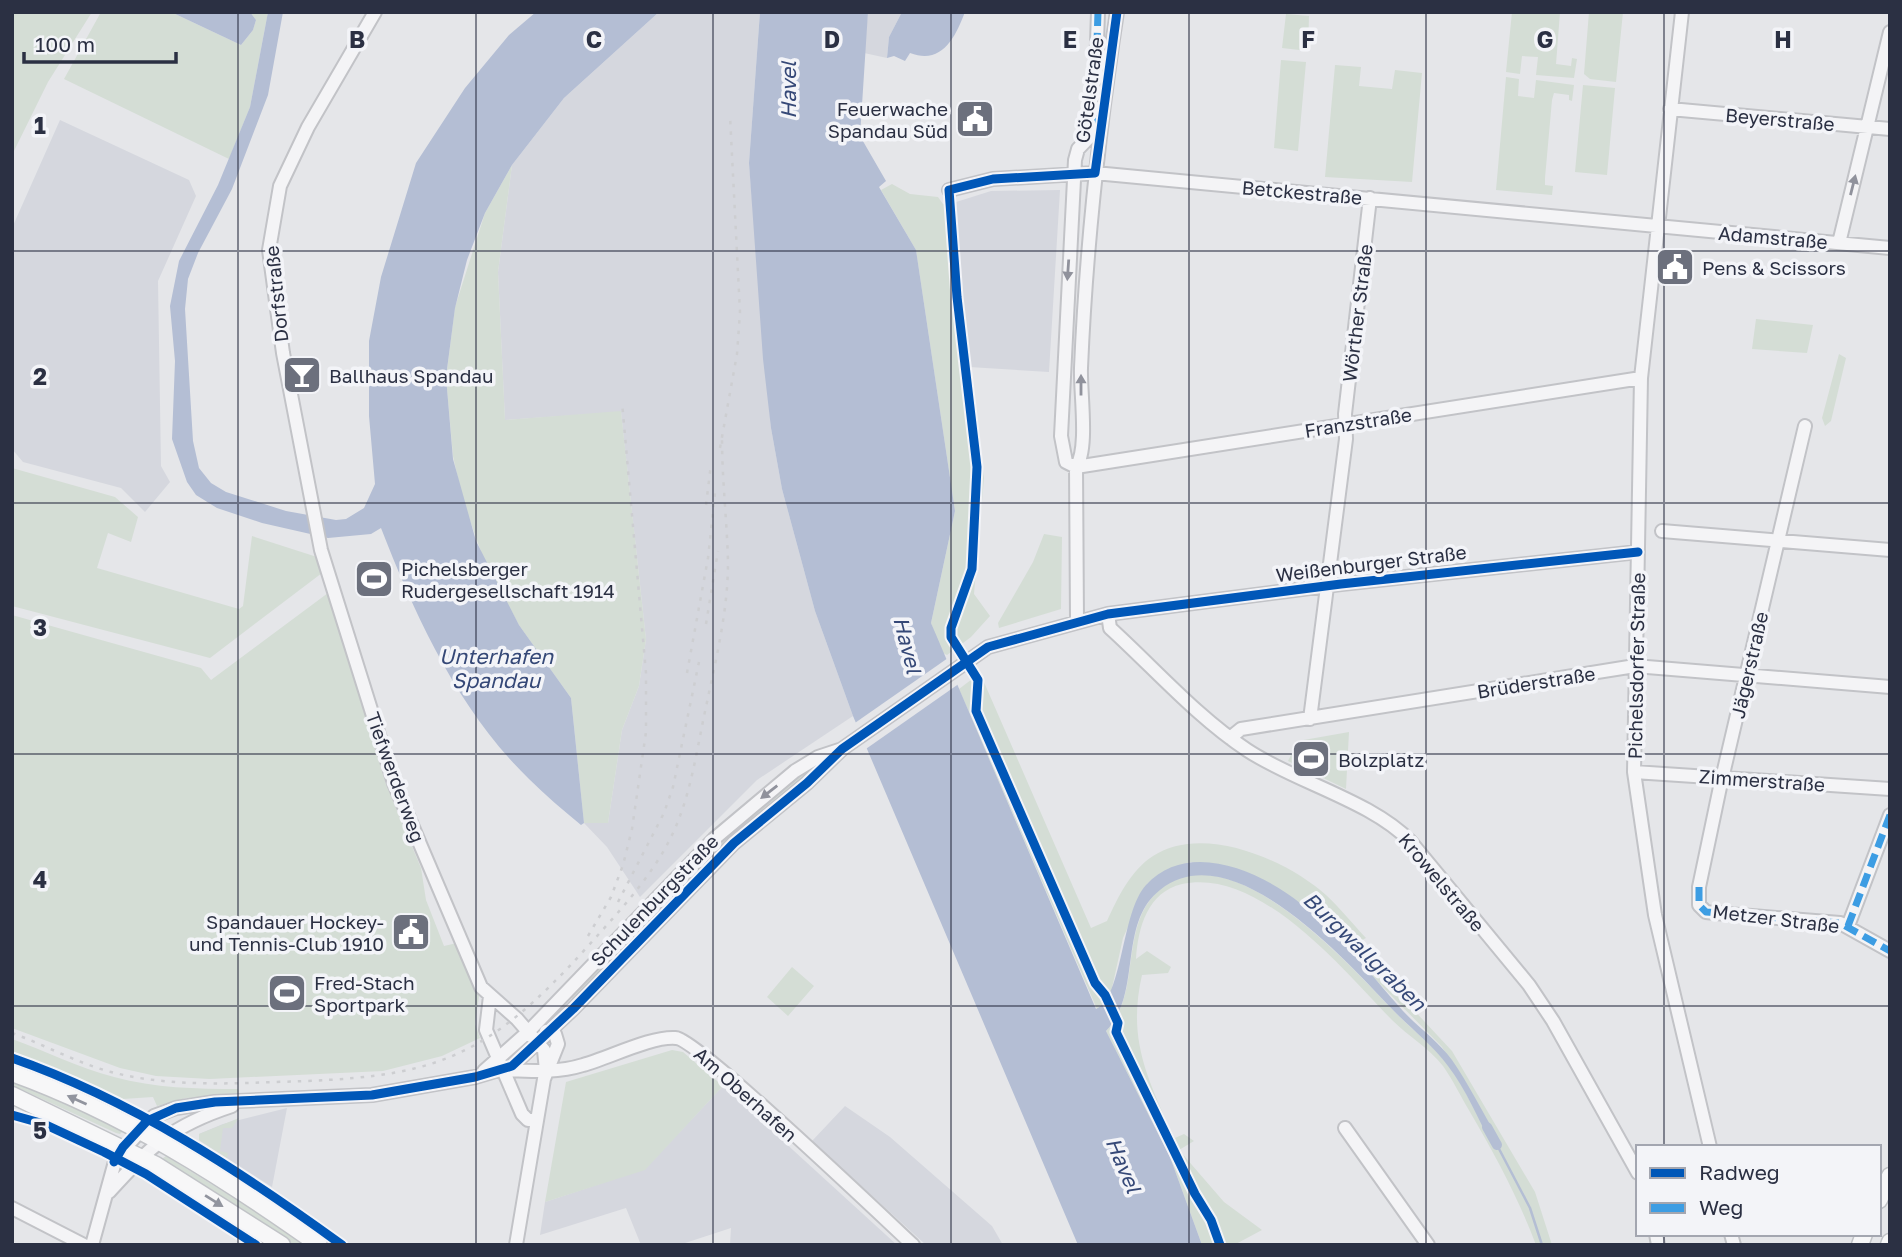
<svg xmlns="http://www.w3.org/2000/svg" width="1902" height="1257" viewBox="0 0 1902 1257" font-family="'Golos Text',sans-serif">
<rect width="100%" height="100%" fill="#e5e6e9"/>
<path fill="#d5d7de" d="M659 12H760L749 163 771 428 782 489 815 611 853 716 757 780 640 897 607 847 584 823H608L622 730 639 686 646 639 621 412 505 420 498 272 512 165 564 98Z
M868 12H902L889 37 887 58 864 53Z
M60 120 189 180 196 196 158 281 161 466 170 482 145 512 121 488 23 462 12 449V228Z
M1060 190 1049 372 969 367 953 203 991 191Z
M723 1086 897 1245H730L731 1228 679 1245H641L626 1208 540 1235 545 1202 645 1169Z
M845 1106 890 1137 992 1226 1003 1245H926L812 1141Z
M287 1108 272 1187 199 1140V1134L223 1124Z"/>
<path fill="#d4ddd5" d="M12 12H92L48 82 12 155Z
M101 12H171L241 45 253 30 256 20 250 12H268L250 107 229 159 64 79Z
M1512 12H1560L1556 64 1571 66 1572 58 1577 59 1574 78 1536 75 1538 57 1522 56 1520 74 1506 72Z
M1589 12H1623L1616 82 1590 79 1584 74Z
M1286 14 1309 16 1308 51 1282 48Z
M1281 60 1306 62 1298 151 1274 148Z
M1335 65 1361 67 1359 86 1392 89 1395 70 1422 73 1412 182 1325 177Z
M1506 77 1519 79 1518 96 1534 98 1536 80 1574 85 1572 101 1569 100V95L1554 93 1552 100 1545 178V185L1553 186 1552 195 1496 190Z
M1583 85 1615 88 1607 175 1575 172Z
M512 165 498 272 505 420 621 411 646 639 639 686 622 730 608 823H584L571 698 519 625 484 560 463 501 453 456 446 378 455 307 485 213Z
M892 184 910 194 938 197 943 204 953 203 961 298 984 478 974 594 990 616 971 637 947 655 941 652 931 623 955 511 916 250 881 190Z
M1756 319 1813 325 1807 353 1752 349Z
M1839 354 1846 358 1831 421 1825 426 1822 418Z
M12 468 115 497 138 517 131 542 108 533 97 568 239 609 243 606 252 536 317 557 322 573 210 658 12 606Z
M1044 534 1062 537 1061 609 999 628 998 623 1033 562Z
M328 593 386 784 421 868 426 900 444 946 457 943 479 996 475 1024 480 1038 442 1056 383 1071 210 1079 156 1076 120 1068 12 1028V615L201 668 211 680Z
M980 673 1091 928 1107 921C1118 897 1131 870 1153 856 1203 823 1287 860 1326 895 1340 908 1353 924 1366 938L1353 945 1452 1051 1535 1192 1552 1245H1536C1518 1197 1495 1155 1470 1112 1461 1097 1453 1080 1443 1066 1428 1047 1409 1037 1392 1020 1344 971 1260 867 1182 884 1148 892 1138 927 1136 959L1147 951 1171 967 1168 973 1142 975C1128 1036 1145 1073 1170 1129L1175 1138 1184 1134 1194 1141 1179 1150 1224 1202 1262 1230 1234 1245H1202L1170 1157 1106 1031C1142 994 1119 930 1156 893 1226 824 1351 967 1395 1012 1412 1030 1433 1045 1448 1065 1466 1088 1478 1119 1492 1144L1495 1133 1442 1047 1300 903 1191 862 1168 869 1147 884 1123 938 1110 997 1097 1009 959 689Z
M1349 732 1346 789 1288 761 1298 741Z
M821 762 574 1001 570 996C648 915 724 822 821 762Z
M792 967 814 986 788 1016 767 997Z
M12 1039C46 1051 79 1068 114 1077 155 1088 196 1089 238 1089L239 1096 186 1098 157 1106 153 1097 123 1099 12 1051Z
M672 1050 683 1052 723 1086 645 1170 545 1202 566 1082Z
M12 1079 124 1130 120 1134 116 1133 12 1085Z
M239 1118 232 1128H223L220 1151 228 1153 227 1158 199 1140V1134Z
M166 1156 310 1245H290L159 1161Z"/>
<path fill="#b4bed4" d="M171 12H250L256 20 253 30 241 45Z
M268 12H283L268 95 232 189 198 253 188 279 185 309 193 441 199 468 211 483 226 492 286 511 336 520 346 519 364 508 375 484 369 416V341L381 277 416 163 465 88 509 35 536 12H659L564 98 512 165 485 213 467 260 455 308 446 377 453 459 476 541 519 625 571 698 584 823 581 825C563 810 545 795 529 779 459 711 416 618 381 528L371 534 328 538 262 523 217 508 196 495 187 482 172 439 175 361 170 306 179 261 218 185 250 107Z
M760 12H868L860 136 886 181 879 187 916 250 955 511 931 623 1096 1009C1123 998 1121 912 1146 885 1188 839 1260 871 1300 903 1337 931 1372 976 1403 1011 1419 1028 1438 1041 1452 1060 1468 1083 1481 1109 1495 1133L1492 1145C1478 1119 1466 1089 1448 1066 1433 1045 1410 1028 1392 1009 1347 962 1232 832 1160 890 1117 924 1143 993 1106 1031L1170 1157 1202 1245H1078L853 716 815 611 782 489 771 428 763 359 749 163Z
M902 12H965C955 38 942 65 910 53L905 61 894 56 887 58 889 37Z"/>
<path fill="#e5e6e9" d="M948 658 960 683 863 751 852 725Z"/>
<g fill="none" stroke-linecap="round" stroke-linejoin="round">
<path stroke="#b4bed4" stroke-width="2.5" d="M1497 1145 1530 1208 1542 1245"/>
<path stroke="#b4bed4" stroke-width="10" d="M1487 1127 1497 1145"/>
<g stroke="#c2c3c7" stroke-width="16">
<path id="minor" d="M375 12 308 127 280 186 269 250 283 353 321 550 394 783 481 987 517 1019 544 1050 546 1071
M1098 12 1096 72 1090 100 1101 125
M1682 12 1641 378 1634 772 1655 915 1710 1147
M1670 109 1890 129
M949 190 993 179 1095 173 1890 248
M1839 243 1890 32
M1805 426 1720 787 1699 887V905L1706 912 1715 913 1840 923 1890 951
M1076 467 1641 378
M1076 467 1066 462 1061 436 1075 160 1078 149 1101 125
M1662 531 1890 550
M1108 614 1110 628C1154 668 1197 717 1247 750 1295 782 1372 801 1411 842L1529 985 1553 1021 1638 1173
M1077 620 1076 467C1089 449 1080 392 1081 368 1086 249 1099 130 1117 12
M1310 719 1346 439 1345 414 1370 198
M1230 738 1241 729 1635 666 1890 687
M1634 772 1890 789
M1848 926 1890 815
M490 996 486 1030 522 1114 528 1120H536
M504 1070C530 1071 558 1073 583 1065 609 1058 651 1036 676 1038 696 1039 884 1218 913 1245
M484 1071 528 1032 714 839 795 771 818 757 839 750
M1345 1128 1428 1245
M109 1192C151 1146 171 1126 232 1106
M12 1208 84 1245
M1656 1234 1658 1245
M1731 1234 1734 1245
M92 1245 116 1158 154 1116 176 1108 215 1102 372 1095 475 1077 512 1066 573 1009 734 843 807 783 842 749 988 647 1108 614 1341 584 1638 552
M516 1245 544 1079 558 1044 555 1034 546 1031"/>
</g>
<g stroke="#c1c3c7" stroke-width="19">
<path id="major" d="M12 1073C123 1113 223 1177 319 1245
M12 1095 156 1165 282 1245
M1879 1200 1890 1176
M1860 1245 1864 1234
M1889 1245 1890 1242"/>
</g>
<use href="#minor" stroke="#f4f4f6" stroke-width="12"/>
<use href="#major" stroke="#f7f7f8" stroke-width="16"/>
<path stroke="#cdced1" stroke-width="2.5" stroke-dasharray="3.5 7" stroke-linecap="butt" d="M720 448 737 354 740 312 730 116
M706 505 711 464
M706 624 718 551
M687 673 708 558 715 493
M618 902 664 813 673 787 699 662
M588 936 611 897 623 865 632 829 646 732V673L622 402
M12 1033C45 1045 77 1063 111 1072 165 1086 220 1084 275 1082 432 1078 482 1064 589 945 624 906 662 866 680 816 693 781 698 743 706 707 716 659 728 611 728 562 727 521 722 480 722 438"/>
<path stroke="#3d9de3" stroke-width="7" stroke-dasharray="14 7" stroke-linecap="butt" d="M1098 12 1096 72 1090 100 1100 125
M1699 887V905L1706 912 1840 923 1890 951
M1848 926 1890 815"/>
<g stroke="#f3f4f8" stroke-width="13">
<path id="cycleway" d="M1117 12 1095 173 993 179 949 190 957 297 977 467 972 569 951 628V637L978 680 976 711 1095 983 1105 995 1118 1023 1116 1032 1195 1194 1211 1220 1220 1245
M12 1058C132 1100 240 1171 342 1245
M12 1115 44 1124 104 1152 146 1174 256 1245
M114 1162 123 1147 147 1121 176 1108 215 1102 372 1095 475 1077 512 1066 573 1009 734 843 807 783 842 749 988 647 1108 614 1341 584 1638 552"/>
</g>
<use href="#cycleway" stroke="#0057b8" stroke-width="9"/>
</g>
<defs><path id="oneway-solid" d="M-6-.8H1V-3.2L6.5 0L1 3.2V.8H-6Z" transform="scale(1.75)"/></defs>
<g fill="#90929c">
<use href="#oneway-solid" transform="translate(1853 185) rotate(-76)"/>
<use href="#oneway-solid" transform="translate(1068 270) rotate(94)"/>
<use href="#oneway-solid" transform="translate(1081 385) rotate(-90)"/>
<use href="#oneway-solid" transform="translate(769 792) rotate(142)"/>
</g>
<g fill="#91949e">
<use href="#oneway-solid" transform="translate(77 1100) rotate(-156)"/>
<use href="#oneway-solid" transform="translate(214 1201) rotate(32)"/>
</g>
<path fill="none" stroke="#2b3043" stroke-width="2" stroke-opacity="0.55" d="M238 12V1245M476 12V1245M713 12V1245M951 12V1245M1189 12V1245M1426 12V1245M1664 12V1147M12 251H1890M12 503H1890M12 754H1890M12 1006H1890M1664 1234V1245"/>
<defs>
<g id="civic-square" transform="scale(2.0125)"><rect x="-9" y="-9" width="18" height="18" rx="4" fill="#6c707d" stroke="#f3f4f8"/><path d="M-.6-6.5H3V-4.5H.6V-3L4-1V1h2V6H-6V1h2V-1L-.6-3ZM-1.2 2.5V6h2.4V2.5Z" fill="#fff"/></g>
<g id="bar-square" transform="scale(2.0125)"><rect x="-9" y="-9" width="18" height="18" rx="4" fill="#6c707d" stroke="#f3f4f8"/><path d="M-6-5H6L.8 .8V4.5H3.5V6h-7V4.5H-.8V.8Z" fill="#fff"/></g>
<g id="stadium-square" transform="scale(2.0125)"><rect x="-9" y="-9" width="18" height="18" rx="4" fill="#6c707d" stroke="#f3f4f8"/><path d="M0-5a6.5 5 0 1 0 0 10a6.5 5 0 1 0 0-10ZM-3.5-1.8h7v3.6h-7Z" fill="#fff"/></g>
</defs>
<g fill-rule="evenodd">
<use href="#civic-square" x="975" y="119"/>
<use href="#civic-square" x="1675" y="267"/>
<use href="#bar-square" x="302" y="375"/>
<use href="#stadium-square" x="374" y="579"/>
<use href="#stadium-square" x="1311" y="759"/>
<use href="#civic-square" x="411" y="932"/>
<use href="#stadium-square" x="287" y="993"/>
</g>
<g text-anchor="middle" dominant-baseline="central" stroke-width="7" stroke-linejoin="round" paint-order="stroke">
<g font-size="19" fill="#2b3043" stroke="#f3f4f8">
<text transform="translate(1089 90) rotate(-82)">Götelstraße</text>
<text transform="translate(1780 119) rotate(5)">Beyerstraße</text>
<text transform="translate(1302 192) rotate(5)">Betckestraße</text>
<text transform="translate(1773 237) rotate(5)">Adamstraße</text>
<text transform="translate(276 294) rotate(-96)">Dorfstraße</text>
<text transform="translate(1357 313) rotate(-83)">Wörther Straße</text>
<text transform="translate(1358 422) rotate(-9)">Franzstraße</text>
<text transform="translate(1371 563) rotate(-7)">Weißenburger Straße</text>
<text transform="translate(1749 665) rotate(-77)">Jägerstraße</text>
<text transform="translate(1636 666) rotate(-89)">Pichelsdorfer Straße</text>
<text transform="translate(1536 682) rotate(-9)">Brüderstraße</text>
<text transform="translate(396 777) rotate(70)">Tiefwerderweg</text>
<text transform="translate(1762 780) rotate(4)">Zimmerstraße</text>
<text transform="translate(1442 882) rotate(50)">Krowelstraße</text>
<text transform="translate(654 900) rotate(-46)">Schulenburgstraße</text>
<text transform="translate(1776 918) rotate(7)">Metzer Straße</text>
<text transform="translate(746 1094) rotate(42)">Am Oberhafen</text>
</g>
<g font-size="19" fill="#2b3043" stroke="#f3f4f8" text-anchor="start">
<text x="948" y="108" text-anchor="end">Feuerwache<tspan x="948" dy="22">Spandau Süd</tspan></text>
<text x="1702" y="267">Pens &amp; Scissors</text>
<text x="329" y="375">Ballhaus Spandau</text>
<text x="401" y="568">Pichelsberger<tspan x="401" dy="22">Rudergesellschaft 1914</tspan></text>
<text x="1338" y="759">Bolzplatz</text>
<text x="384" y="921" text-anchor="end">Spandauer Hockey-<tspan x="384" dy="22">und Tennis-Club 1910</tspan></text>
<text x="314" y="982">Fred-Stach<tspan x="314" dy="22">Sportpark</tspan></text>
</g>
<g font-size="21" font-style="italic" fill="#354877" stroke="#f3f4f8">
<text transform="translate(788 90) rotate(-90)">Havel</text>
<text transform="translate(908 645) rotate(76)">Havel</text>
<text x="496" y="656">Unterhafen<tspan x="496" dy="24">Spandau</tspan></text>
<text transform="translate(1365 951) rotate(44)">Burgwallgraben</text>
<text transform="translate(1124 1165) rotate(67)">Havel</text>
</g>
</g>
<g font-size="23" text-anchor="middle" font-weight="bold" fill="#2b3043" stroke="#f3f4f8" stroke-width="7" stroke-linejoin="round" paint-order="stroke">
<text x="357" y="48">B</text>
<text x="594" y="48">C</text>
<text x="832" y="48">D</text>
<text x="1070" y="48">E</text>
<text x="1308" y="48">F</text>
<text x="1545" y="48">G</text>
<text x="1783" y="48">H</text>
<text x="40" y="134">1</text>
<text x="40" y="385">2</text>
<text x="40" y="636">3</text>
<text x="40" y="888">4</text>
<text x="40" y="1139">5</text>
</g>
<rect width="1902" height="1257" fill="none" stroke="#2b3043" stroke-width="28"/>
<rect x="1636" y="1145" width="245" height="91" fill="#f3f4f8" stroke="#a3a6b0" stroke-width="2"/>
<rect x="1650" y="1168" width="35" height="10" fill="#0057b8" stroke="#a3a6b0" stroke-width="2"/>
<text x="1699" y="1180" font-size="21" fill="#2b3043">Radweg</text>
<rect x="1650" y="1203" width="35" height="10" fill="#3d9de3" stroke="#a3a6b0" stroke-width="2"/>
<text x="1699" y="1215" font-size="21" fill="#2b3043">Weg</text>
<path d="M24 52v10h152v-10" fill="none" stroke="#2b3043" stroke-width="3.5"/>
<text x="35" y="52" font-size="21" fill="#2b3043" stroke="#f3f4f8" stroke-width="5" paint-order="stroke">100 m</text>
</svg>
